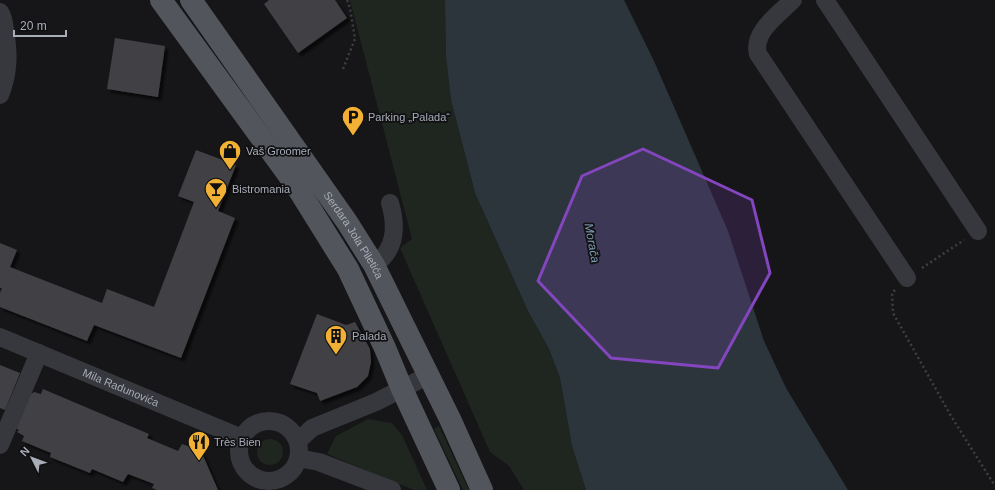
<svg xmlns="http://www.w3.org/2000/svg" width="995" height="490" viewBox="0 0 995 490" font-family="Arial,sans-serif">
<defs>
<filter id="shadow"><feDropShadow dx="3.5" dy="3.5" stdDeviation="1" flood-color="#0009"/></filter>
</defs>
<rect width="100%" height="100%" fill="#161618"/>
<path fill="#1e261f" d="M350 0H445L446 56 451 100 475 193 528 311 549 349 560 378 572 446 586 490H524L509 466 490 452 400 248 412 239Z
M368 419 392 423 402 435 427 490H414L327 454 336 436Z
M439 426 467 486 470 490H463L434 429Z
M257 452a13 13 0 1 1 26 0a13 13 0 1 1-26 0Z"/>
<path fill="#2c353c" d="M445 0H624L654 61 728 231 764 341 786 388 848 490H586L572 446 560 378 549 349 528 311 475 193 451 100 446 56Z"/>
<path fill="#404145" filter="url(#shadow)" d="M269 0H335L347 18 298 53 264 4Z
M115 38 165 46 158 97 107 89Z
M196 150 236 165 218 211 235 218 181 358 94 325 87 341 0 307V293L2 288H0V243L17 250 10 267 102 303 107 289 154 307 194 202 178 196Z
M317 314 346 325 355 322 370 349 371 362 368 376 357 387 320 401 317 393 290 384Z
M0 365 20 373 5 410 0 408Z
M43 389 149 434 147 438 178 451 182 444 201 451 218 490H157L152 488 154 484 128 474 123 482 92 469 90 473 50 457 51 453 22 441 24 436 17 432 19 430 16 428 31 394 34 392 41 394Z"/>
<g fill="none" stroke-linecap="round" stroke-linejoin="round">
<path stroke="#3d3f44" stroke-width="2.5" stroke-dasharray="2 3" stroke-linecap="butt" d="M343 69 355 39 350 8 347 0
M922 268 964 240
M895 290 892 293 893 313 951 416 995 486"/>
<g stroke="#37383d" stroke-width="18">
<path d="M793 0C779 14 752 32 758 54L907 278"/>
<path d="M825 0 978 231"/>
<path d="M0 12C4 18 4 23 5 30 9 53 9 73 0 95"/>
<path d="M374 265C396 250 397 227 390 203"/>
<path id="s1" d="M0 337 242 438"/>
<circle cx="269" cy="451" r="30"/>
<path d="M298 441 312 428 376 402 427 376"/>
<path d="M0 445 39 353"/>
<path d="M298 458 319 462 392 490"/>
</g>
<g stroke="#53555c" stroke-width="22">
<path d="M161 0 295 184 348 269 385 348 402 389 449 490"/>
<path id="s2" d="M191 0 347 222 374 265 450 419 482 490"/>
</g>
</g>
<path fill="#8446be" fill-opacity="0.2" stroke="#8446be" stroke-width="3" stroke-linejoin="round" d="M643 149 752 200 770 273 718 368 611 358 538 281 582 176Z"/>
<defs>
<g id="parking-pin" transform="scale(1.15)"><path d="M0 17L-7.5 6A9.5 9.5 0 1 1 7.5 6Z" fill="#f2b134" stroke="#111113"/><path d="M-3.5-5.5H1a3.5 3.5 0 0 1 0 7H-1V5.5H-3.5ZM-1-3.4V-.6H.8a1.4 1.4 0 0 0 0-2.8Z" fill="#111"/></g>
<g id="shop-pin" transform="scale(1.15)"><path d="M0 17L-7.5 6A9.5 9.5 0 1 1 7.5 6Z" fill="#f2b134" stroke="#111113"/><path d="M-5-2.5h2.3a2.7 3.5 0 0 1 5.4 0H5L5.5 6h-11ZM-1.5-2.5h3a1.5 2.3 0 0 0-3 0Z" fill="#111"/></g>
<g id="bar-pin" transform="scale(1.15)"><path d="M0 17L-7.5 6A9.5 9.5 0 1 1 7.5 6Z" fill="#f2b134" stroke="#111113"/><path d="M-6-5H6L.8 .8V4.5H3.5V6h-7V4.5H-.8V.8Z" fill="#111"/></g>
<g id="building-pin" transform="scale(1.15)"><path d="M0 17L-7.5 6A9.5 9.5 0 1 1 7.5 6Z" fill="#f2b134" stroke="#111113"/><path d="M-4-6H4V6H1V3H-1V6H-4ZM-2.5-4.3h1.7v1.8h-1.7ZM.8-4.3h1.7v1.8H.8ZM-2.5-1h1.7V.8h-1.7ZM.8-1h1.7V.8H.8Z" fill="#111"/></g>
<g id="restaurant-pin" transform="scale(1.15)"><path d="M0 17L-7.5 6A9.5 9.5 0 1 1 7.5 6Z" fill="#f2b134" stroke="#111113"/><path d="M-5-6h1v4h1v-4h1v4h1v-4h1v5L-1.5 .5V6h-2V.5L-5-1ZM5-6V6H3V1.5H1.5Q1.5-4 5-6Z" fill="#111"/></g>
</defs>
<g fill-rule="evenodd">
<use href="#parking-pin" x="353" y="117"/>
<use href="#shop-pin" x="230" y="151"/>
<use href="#bar-pin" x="216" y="189"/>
<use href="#building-pin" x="336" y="336"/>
<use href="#restaurant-pin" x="199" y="442"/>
</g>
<g text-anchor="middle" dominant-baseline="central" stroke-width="3.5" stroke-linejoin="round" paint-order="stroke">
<g font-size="11" fill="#a8adb8" stroke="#111113" text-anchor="start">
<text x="368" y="117">Parking „Palada“</text>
<text x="246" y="151">Vaš Groomer</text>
<text x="232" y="189">Bistromania</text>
<text x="352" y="336">Palada</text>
<text x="214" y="442">Très Bien</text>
</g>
<g font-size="11" fill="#a8adb8" stroke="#111113">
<text stroke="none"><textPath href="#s2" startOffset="286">Serdara Jola Piletića</textPath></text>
<text stroke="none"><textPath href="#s1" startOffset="131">Mila Radunovića</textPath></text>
</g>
<g font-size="12" font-style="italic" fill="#7f9bb3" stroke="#111113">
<text transform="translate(592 243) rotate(80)">Morača</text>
</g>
</g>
<g transform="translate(32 458) rotate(312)" stroke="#111113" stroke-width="3" paint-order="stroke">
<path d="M0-3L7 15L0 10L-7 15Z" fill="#a8adb8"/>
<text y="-6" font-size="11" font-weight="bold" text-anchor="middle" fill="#a8adb8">N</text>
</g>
<path d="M14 30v6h52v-6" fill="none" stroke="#a8adb8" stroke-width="2"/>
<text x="20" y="30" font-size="12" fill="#a8adb8" stroke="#111113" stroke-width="3" paint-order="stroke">20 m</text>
</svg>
